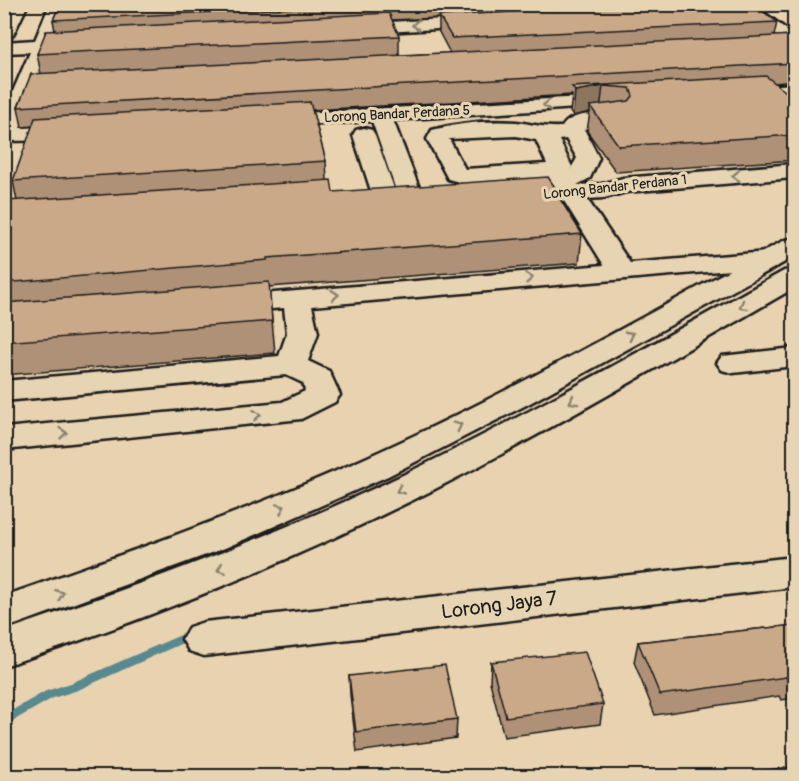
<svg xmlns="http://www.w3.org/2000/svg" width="799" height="781" viewBox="0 0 799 781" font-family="Pangolin,sans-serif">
<rect width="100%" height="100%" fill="#e9d2af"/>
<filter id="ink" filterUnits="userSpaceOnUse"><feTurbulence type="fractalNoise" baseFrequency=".0167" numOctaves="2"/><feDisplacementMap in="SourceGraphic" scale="12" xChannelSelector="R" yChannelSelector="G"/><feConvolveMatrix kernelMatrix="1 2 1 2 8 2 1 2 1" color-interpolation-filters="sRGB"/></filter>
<g filter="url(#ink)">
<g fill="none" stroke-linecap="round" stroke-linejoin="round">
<path fill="#59898e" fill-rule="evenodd" d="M192 630 196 631 197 634 196 637 78 690 53 698 4 726V715L46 691 71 683Z"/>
<g stroke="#1c1c1c" stroke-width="5">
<path id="minor" d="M12 4H28L13 35 4 40V18Z
M50 4H66L53 39 68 40 71 44 68 48 49 50 20 128 74 126 82 128 85 133 82 138 74 140 4 141V112L30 52 4 53V42L35 40Z
M733 4H752L794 35V48L788 47Z
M484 17 490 18 493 22 490 26 350 34 341 29 350 24Z
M794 84V96L739 100 732 98 729 94 732 90 739 88Z
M616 95 623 97 626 101 623 105 393 120 421 193 418 198 409 200 400 198 397 193 372 121 269 127 261 126 258 121 261 116 269 115Z
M617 113 625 114 628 119 625 124 584 129 599 158 590 178 577 185 602 184 623 178 794 164V178L626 192 604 198 587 199 630 263 768 252 778 254 782 260 778 266 312 306 318 333 308 361 329 371 340 395 335 402 301 419 4 450V428L282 402 305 391 303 383 286 375 4 401V381L279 356 287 333 284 308 225 313 215 310 210 304 215 298 604 265 564 201 543 199 540 194 542 191 506 193 497 191 494 186 497 181 463 183 448 179 427 139 432 130C458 123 489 120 516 122 532 124 545 128 562 127 572 111 601 114 617 113ZM516 136 536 140 547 164 465 169 449 139ZM566 139 577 158 570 170 572 167 559 140Z
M364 128 372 130 375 135 396 194 393 199 384 201 375 199 372 194 353 135 356 130Z
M794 348V366L733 373 722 370 717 363 722 356Z
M794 557V587L204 656 189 651 182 639 189 627 204 622Z"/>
</g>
<g stroke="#1c1c1c" stroke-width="5">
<path id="highway" d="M794 238V257L530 403 388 476 225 548 4 629V596C125 554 245 512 361 460 506 396 645 315 785 240Z
M794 269V288C674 357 555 428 431 491 294 560 150 619 4 666V631C140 585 275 536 405 474 534 412 659 340 784 271Z"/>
</g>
<use href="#minor" fill="#e6d4b2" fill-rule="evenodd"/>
<use href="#highway" fill="#e6d4b2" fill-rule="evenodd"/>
</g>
<path fill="#ae9176" stroke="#1c1c1c" stroke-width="1.5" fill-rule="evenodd" d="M60 4H753L777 22 774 36 795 35V81L774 83 795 99V160L616 172 587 131 590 112 573 116 570 112 572 95 312 110 326 161 327 180 333 192 562 198 561 201 582 234 579 263 269 287 275 353 4 375V207L17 201 13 181 33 126 22 127 18 107 41 74 37 54 55 31 53 20ZM439 18V32L450 53 399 55V36L392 20Z
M795 625V698L781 700 779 696 655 715 634 662 638 642Z
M491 662 603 704 600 724 504 737 490 682Z
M349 676 457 719 456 738 357 752 350 695Z"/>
<path fill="#8d7660" stroke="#1c1c1c" stroke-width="1.5" d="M603 86 600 110 590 106V112L573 116 575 91Z"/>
<path fill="#caa989" stroke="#1c1c1c" stroke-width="1.5" d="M60 4H374L53 20Z
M656 4H753L777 22 452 38 439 16Z
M389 13 399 36 37 54 46 31Z
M795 35V63L18 107 31 74Z
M766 76 795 99V135L619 146 590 106 629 101 633 96 630 88 603 86 575 91 572 87Z
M310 102 326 161 13 181 35 118Z
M548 177 562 198 560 199 582 234 267 258V260L4 283V207L6 201 331 180 333 192Z
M269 282 272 321 4 342V303Z
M795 625V680H788L786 677 660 695 638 642Z
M585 652 603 704 506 717 491 662Z
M445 665 457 719 356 732 349 676Z
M789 767 794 777H716Z"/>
<defs><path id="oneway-chevron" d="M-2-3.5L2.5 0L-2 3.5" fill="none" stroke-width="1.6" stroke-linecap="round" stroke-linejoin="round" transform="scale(1.5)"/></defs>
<g stroke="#8b816e">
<use href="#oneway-chevron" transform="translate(416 25) rotate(177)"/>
<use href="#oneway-chevron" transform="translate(547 105) rotate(177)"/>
<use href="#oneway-chevron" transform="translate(736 176) rotate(176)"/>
<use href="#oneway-chevron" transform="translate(529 278) rotate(-5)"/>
<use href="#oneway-chevron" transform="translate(335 295) rotate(-5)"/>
<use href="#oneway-chevron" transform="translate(743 306) rotate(151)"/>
<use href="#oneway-chevron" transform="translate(630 335) rotate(-28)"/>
<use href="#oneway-chevron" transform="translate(573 401) rotate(151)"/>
<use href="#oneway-chevron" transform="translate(257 415) rotate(-5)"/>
<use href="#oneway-chevron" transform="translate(458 426) rotate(-27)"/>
<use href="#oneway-chevron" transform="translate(63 433) rotate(-5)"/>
<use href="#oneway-chevron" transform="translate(400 490) rotate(156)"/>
<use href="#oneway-chevron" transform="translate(281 508) rotate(-23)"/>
<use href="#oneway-chevron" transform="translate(221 569) rotate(159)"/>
<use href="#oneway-chevron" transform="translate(60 594) rotate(-20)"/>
</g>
</g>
<g text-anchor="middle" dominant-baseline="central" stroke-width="6" stroke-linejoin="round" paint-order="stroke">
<g font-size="14" fill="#1c1c1c" stroke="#e6d4b2">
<text transform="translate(397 114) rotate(-3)">Lorong Bandar Perdana 5</text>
<text transform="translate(615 187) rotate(-6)">Lorong Bandar Perdana 1</text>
</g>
<g font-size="20" fill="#1c1c1c" stroke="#e6d4b2">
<text transform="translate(499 605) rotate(-7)">Lorong Jaya 7</text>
</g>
</g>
<rect width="799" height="781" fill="none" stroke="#e6d4b2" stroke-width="24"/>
<rect x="12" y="12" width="775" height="757" fill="none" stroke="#1c1c1c" stroke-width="2" filter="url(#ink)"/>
</svg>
